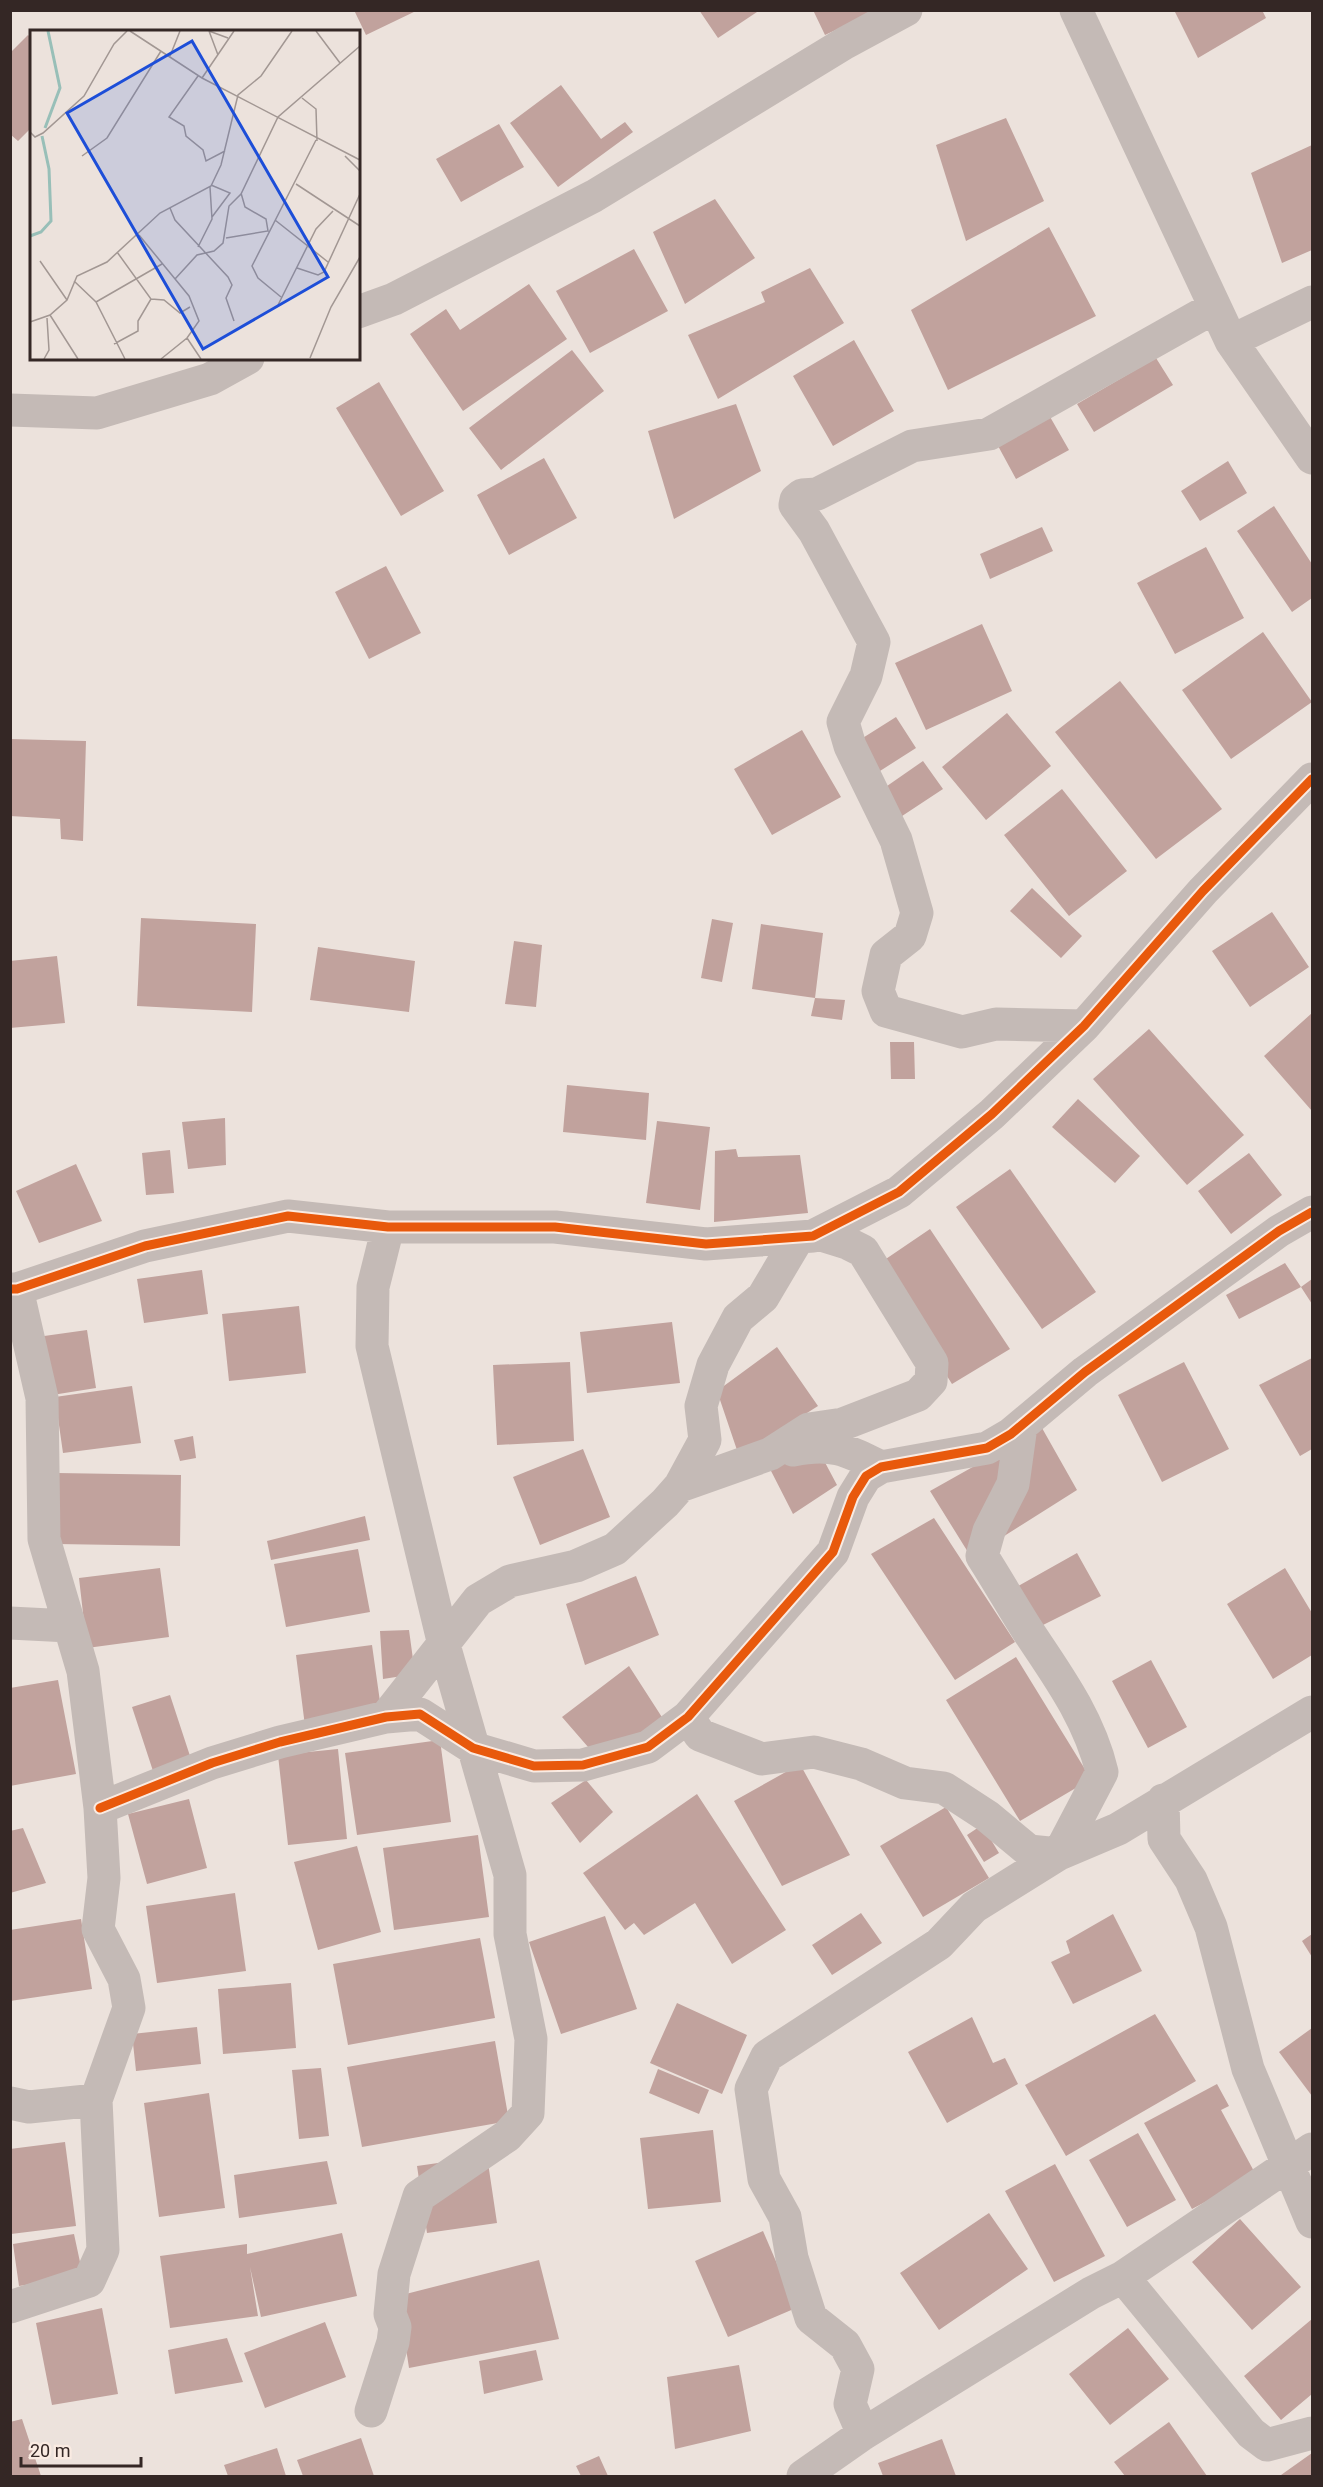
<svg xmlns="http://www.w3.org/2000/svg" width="1323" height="2487" viewBox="0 0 1323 2487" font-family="Roboto,sans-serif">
<rect width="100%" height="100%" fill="#ece2dc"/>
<path fill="#c1a29d" d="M354 10H418L366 35Z
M699 10H760L718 38Z
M813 10H878L825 35Z
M1174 10H1262L1266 18 1198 58Z
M28 35 32 39V127L18 141 10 134V53Z
M561 85 601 139 625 122 633 132 558 187 510 123Z
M1006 118 1044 201 966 241 936 145Z
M499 124 524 167 461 202 436 159Z
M1312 145V250L1282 263 1251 173Z
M715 199 755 258 685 304 653 232Z
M1049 227 1096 316 948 390 911 310Z
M634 249 668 311 590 353 556 291Z
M810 268 844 323 718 399 688 335 765 302 761 292Z
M529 284 567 339 463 411 410 334 446 309 460 330Z
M854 340 894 411 833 446 793 376Z
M572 350 604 391 501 470 469 428Z
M1156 358 1173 385 1094 432 1077 404Z
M379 382 444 491 401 516 336 408Z
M736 404 761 471 674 519 648 431Z
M1049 415 1069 450 1016 479 997 444Z
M544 458 577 518 509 555 477 495Z
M1228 461 1247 493 1200 521 1181 491Z
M1274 506 1312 564V598L1292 612 1237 531Z
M1042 527 1053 551 990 579 980 554Z
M1206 547 1244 618 1175 654 1137 583Z
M386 566 421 633 369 659 335 592Z
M982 624 1012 691 926 730 895 663Z
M1263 632 1312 702 1231 759 1182 690Z
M1120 681 1222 809 1156 859 1055 732Z
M1007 713 1051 766 986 820 942 767Z
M896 717 916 748 869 778 850 746Z
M802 730 841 797 772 835 734 769Z
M10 739 86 741 83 841 61 839 60 819 10 816Z
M923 761 943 789 896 820 877 793Z
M1062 789 1127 871 1069 916 1004 835Z
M1032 888 1082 936 1061 958 1010 911Z
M1272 912 1309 967 1250 1007 1212 951Z
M141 918 256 924 252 1012 137 1006Z
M712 919 733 923 722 982 701 978Z
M761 924 823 933 815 998 752 989Z
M514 941 542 945 536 1007 505 1004Z
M318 947 415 961 409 1012 310 1000Z
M57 956 65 1023 10 1028V961Z
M815 998 845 1000 842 1020 811 1016Z
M1312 1013V1111L1264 1056Z
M1149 1029 1244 1135 1187 1185 1093 1079Z
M890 1042H914L915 1079H891Z
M567 1085 649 1093 646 1140 563 1132Z
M1078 1099 1140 1156 1115 1183 1052 1127Z
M225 1118 226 1165 188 1169 182 1122Z
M657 1121 710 1127 700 1210 646 1203Z
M736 1149 738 1157 800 1155 808 1213 714 1222 715 1151Z
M170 1150 174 1193 146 1195 142 1153Z
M1249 1153 1282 1195 1231 1234 1198 1191Z
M76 1164 102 1221 39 1243 16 1191Z
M1010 1169 1096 1292 1042 1329 956 1207Z
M930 1229 1010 1349 952 1384 877 1265Z
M1285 1263 1301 1287 1312 1279V1304L1301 1287 1239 1319 1226 1295Z
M202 1270 208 1314 144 1323 137 1279Z
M299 1306 306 1373 229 1381 222 1314Z
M672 1322 680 1383 587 1393 580 1332Z
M87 1330 96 1388 46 1396 37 1337Z
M777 1347 818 1406 739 1456 717 1391Z
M1312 1358V1449L1300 1456 1259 1385Z
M570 1362 574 1441 497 1445 493 1365Z
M1184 1362 1229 1449 1162 1482 1118 1395Z
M132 1386 141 1443 63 1453 55 1397Z
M1042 1428 1077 1490 971 1557 930 1491Z
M193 1436 196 1458 180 1461 174 1440Z
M812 1438 837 1485 793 1514 769 1467Z
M583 1449 610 1517 540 1545 513 1477Z
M57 1473 181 1475 180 1546 57 1544Z
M365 1516 370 1540 271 1560 267 1541Z
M934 1518 1015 1642 955 1680 871 1554Z
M358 1549 370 1612 286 1627 274 1564Z
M1077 1553 1101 1596 1037 1628 1011 1590Z
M160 1568 169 1637 87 1648 79 1578Z
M1285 1568 1312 1613V1655L1273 1679 1227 1604Z
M636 1576 659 1635 585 1665 566 1604Z
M409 1630 415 1674 383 1679 380 1631Z
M372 1645 382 1716 305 1726 296 1655Z
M1016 1657 1091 1779 1020 1821 946 1700Z
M1151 1660 1187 1727 1148 1748 1112 1681Z
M629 1666 667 1725 595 1755 562 1717Z
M58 1680 76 1774 10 1786V1688Z
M170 1695 191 1759 153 1771 132 1707Z
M440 1740 451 1822 357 1835 345 1753Z
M338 1749 347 1839 288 1845 278 1755Z
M800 1764 850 1855 782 1886 734 1801Z
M586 1780 613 1812 580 1843 551 1803Z
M697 1794 786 1930 732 1964 695 1903 644 1935 634 1923 625 1930 583 1873Z
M189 1799 207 1868 147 1884 128 1814Z
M946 1807 989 1878 923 1917 880 1846Z
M982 1825 999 1853 984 1862 967 1835Z
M23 1828 46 1883 10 1893V1831Z
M478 1835 489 1917 394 1930 383 1848Z
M357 1846 381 1932 318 1950 294 1862Z
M235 1893 246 1971 157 1983 146 1906Z
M861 1913 882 1943 832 1975 812 1945Z
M1113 1914 1142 1971 1073 2004 1051 1962 1070 1953 1066 1941Z
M605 1916 637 2009 561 2034 529 1942Z
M81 1919 92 1989 10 2001V1930Z
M1312 1934V1957L1302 1941Z
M480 1938 495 2018 348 2045 333 1964Z
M291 1983 296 2048 223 2054 218 1989Z
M677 2003 747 2035 722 2094 650 2063Z
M1155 2014 1196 2081 1066 2156 1025 2085Z
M972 2017 993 2063 1005 2058 1018 2084 947 2123 908 2052Z
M197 2027 201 2064 136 2071 132 2034Z
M1312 2028V2096L1279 2052Z
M495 2041 509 2121 362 2147 347 2067Z
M321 2068 329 2136 299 2139 292 2070Z
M658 2069 709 2090 699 2114 649 2093Z
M1217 2084 1229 2106 1221 2110 1256 2175 1192 2209 1144 2123Z
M209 2093 225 2208 159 2217 144 2103Z
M713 2130 721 2202 648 2209 640 2138Z
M1138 2133 1176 2200 1127 2227 1089 2160Z
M65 2142 76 2226 11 2234 10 2149Z
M487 2156 497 2223 427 2233 417 2166Z
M327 2161 337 2204 239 2218 234 2175Z
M1055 2164 1105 2256 1054 2282 1005 2191Z
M989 2213 1028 2269 939 2330 900 2273Z
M1240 2219 1301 2287 1252 2330 1192 2262Z
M763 2231 796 2308 728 2337 695 2261Z
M342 2233 357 2296 261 2317 250 2267 258 2316 170 2328 160 2256 247 2244V2254Z
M74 2234 83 2276 19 2286 13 2244Z
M539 2260 559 2339 409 2368 398 2296Z
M102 2308 118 2394 52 2405 36 2323Z
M1312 2319V2394L1281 2420 1244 2376Z
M325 2322 346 2377 265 2408 244 2353Z
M1128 2328 1169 2379 1110 2425 1069 2374Z
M227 2338 243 2382 175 2394 168 2350Z
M536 2350 543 2380 484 2394 479 2361Z
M739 2365 751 2431 675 2449 667 2377Z
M22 2419 41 2476H10V2422Z
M1169 2422 1207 2476H1125L1114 2462Z
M361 2438 374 2476H303L297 2460Z
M942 2439 956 2476H883L878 2463Z
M277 2448 286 2476H228L224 2465Z
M1312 2453V2476H1282L1281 2475Z
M599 2456 608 2476H581L576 2466Z"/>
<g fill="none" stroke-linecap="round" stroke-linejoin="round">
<path stroke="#c4bab6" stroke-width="33" d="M1076 10 1231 341 1312 458
M358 312 394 299 594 196 845 43 906 10
M1231 341 1312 302
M10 410 97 413 210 379 248 358
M1084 1026 996 1024 962 1032 886 1011 878 991 886 955 910 936 917 913 896 840 850 746 843 722 866 676 874 642 814 531 795 505 796 500 802 495 817 494 912 446 989 434 1215 307
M10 1289H17L145 1246 288 1216 388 1227H555L706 1244 813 1236 899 1192 992 1114 1084 1026 1203 891 1312 779
M793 1450C832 1442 847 1450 881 1467
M680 1486 770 1454 809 1429 843 1424 918 1395 931 1381 932 1363 863 1251 847 1243 818 1234
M10 1623 69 1626
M386 1717 478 1600 510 1581 576 1566 615 1549 665 1503 680 1486 705 1440 701 1406 713 1365 738 1318 763 1297 798 1238
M688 1717 700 1735 762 1759 814 1752 861 1764 905 1783 944 1788 987 1816 1029 1851 1059 1854 1102 1772C1089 1718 1058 1676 1028 1631 1012 1606 998 1581 982 1556L989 1531 1013 1484 1021 1426
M1163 1800 1164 1839 1191 1880 1211 1927 1248 2069 1312 2222
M100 1808 212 1763 280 1742 386 1717 420 1714 473 1748 534 1766 583 1765 648 1747 688 1717 833 1552 853 1497 866 1476 881 1467 987 1448 1011 1434 1085 1372 1279 1231 1312 1212
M10 2103 29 2107 96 2100
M1123 2277 1251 2433 1267 2445 1312 2433
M10 2307 89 2281 103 2250 96 2100 129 2008 124 1979 98 1929 104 1878 100 1808 83 1671 44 1539 42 1398 17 1289
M371 2411 393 2342 395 2327 390 2314 394 2274 419 2196 507 2136 528 2113 531 2039 510 1934V1875L444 1645 372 1346 373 1287 388 1227
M863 2434 850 2404 858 2369 845 2345 811 2318 792 2258 785 2217 764 2179 751 2089 767 2056 939 1944 974 1907 1059 1854 1118 1829 1312 1712
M803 2476 863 2434 1091 2293 1123 2277 1312 2149"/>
<g stroke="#faebe2" stroke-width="13">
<path id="cycleway" d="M10 1289H17L145 1246 288 1216 388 1227H555L706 1244 813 1236 899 1192 992 1114 1084 1026 1203 891 1312 779
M100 1808 212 1763 280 1742 386 1717 420 1714 473 1748 534 1766 583 1765 648 1747 688 1717 833 1552 853 1497 866 1476 881 1467 987 1448 1011 1434 1085 1372 1279 1231 1312 1212"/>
</g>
<use href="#cycleway" stroke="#e8590c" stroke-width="9"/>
</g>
<g transform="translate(30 30)">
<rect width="330" height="330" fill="#ece2dc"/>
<path fill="none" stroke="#98bfb8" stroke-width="3" d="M15 98 30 58 18 1M0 206 11 202 21 191 19 139 12 106"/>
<path fill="none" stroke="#a29793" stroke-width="1.5" d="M100 1 172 48 330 130M179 1 188 25M179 1 198 8M286 1 310 33M140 26 150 1M168 46 139 87 154 96 156 106 173 120 176 131 195 121M172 48 204 1M272 68 286 79 287 111M0 102 5 107 13 103 54 66 84 14 97 1M52 126 77 108 131 21M315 126 330 141M266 154 330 196M181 155 200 163 182 187M140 178 145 190 198 247 202 255 196 268 204 291M245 190 298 232M109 205 159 266 169 291 157 308 131 329M196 208 238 201 236 189 215 177 211 163M168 217 182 189 180 157M10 231 37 270M267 238 288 245 294 242 330 164M145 249 167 225 184 221 193 213 199 176 211 164 248 87 330 16M44 251 66 272 95 329M251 267 228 248 222 236 286 110M121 269 134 270 150 283 160 277M66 272 132 234M248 275 286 199 303 181M20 285 48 329M0 292 20 285 37 270 47 246 77 232 130 183 181 156 191 135 208 65 231 46 262 1M157 308 171 329M84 314 108 301V291L121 269 87 222M280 328 301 277 330 227M14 329 19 320 17 288"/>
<path fill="#1d4ed8" fill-opacity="0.15" stroke="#1d4ed8" stroke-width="3" d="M162 11 298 247 173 319 37 83Z"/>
<rect width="330" height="330" fill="none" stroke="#342725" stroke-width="3"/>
</g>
<rect width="1323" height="2487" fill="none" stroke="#342725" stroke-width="24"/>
<path d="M21 2457v9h120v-9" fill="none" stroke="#342725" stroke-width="3"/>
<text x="30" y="2457" font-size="18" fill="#342725" stroke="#faebe2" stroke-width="4.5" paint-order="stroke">20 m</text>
</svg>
